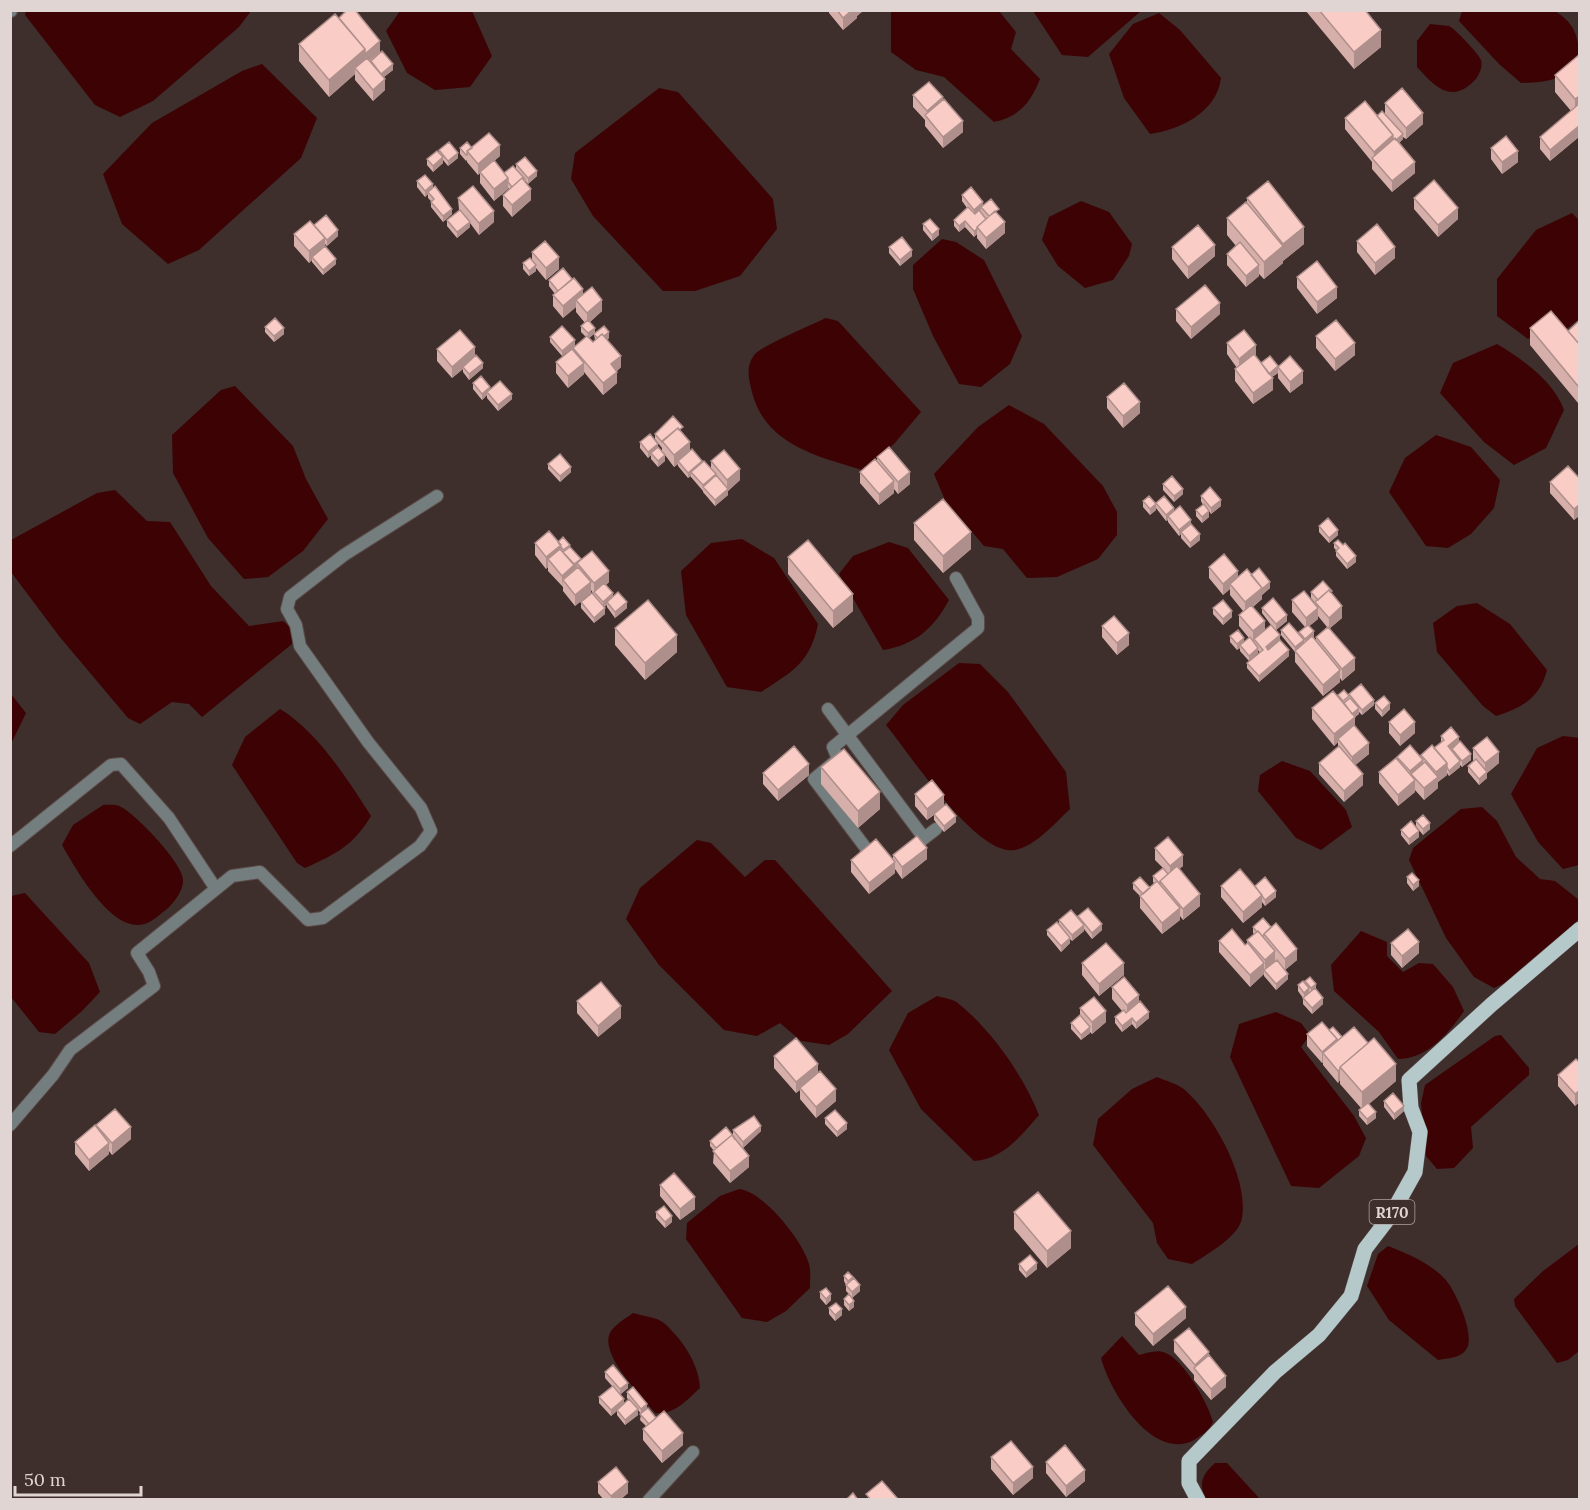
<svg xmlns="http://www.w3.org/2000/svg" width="1590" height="1510" viewBox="0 0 1590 1510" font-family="Lora,serif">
<rect width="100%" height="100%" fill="#3e2e2c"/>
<path fill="#3d0304" d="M26 10H251V11L239 27 153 101 120 117 95 105 25 15Z
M400 11H472L492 56 470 87 435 90 407 73 386 31Z
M891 11H999L1016 32 1011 49 1040 79C1031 102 1019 117 994 122L944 77 916 70 891 52Z
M1033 11H1141L1088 57 1062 55Z
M1462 11H1555C1575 24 1579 36 1579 60 1560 81 1549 82 1521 83L1499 64 1459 21Z
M1159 13 1180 30 1221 78C1217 112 1180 130 1150 134L1124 98 1109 54 1133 24Z
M1430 24C1436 25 1443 25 1449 26 1454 28 1479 54 1481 60 1483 67 1479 76 1474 81 1451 104 1435 87 1417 67V41Z
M262 64 317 118 301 158 199 250 168 264 122 224 103 174 152 123 242 71Z
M659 88 678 92 773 199 777 229 740 276 695 291H663L593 216 571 179 575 153Z
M1081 201 1109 212 1132 244 1129 256 1113 280 1085 288 1058 266 1042 240 1049 217Z
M1572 213 1579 220V319L1564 331 1551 323 1528 339 1497 316V279L1536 230Z
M942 239 956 242 984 260 1022 336 1010 364 981 387 959 384 933 336 913 289V265Z
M826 318 838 321 921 412 894 444 862 470C814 455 763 444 751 388 748 376 746 364 756 353 763 346 813 324 826 318Z
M1497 344C1522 359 1554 381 1564 410L1546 448 1514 465 1484 442 1440 393 1453 363Z
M235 386 293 446 306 479 328 519 303 551 268 577 244 579 208 538 173 473 172 435 221 390Z
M1009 405 1044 424 1103 486 1117 512V535L1098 559 1057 577 1027 578 1003 549 984 546 945 500 934 474 978 427Z
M1436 435 1471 447 1500 480 1494 508 1471 534 1448 548 1426 546 1389 492 1405 458Z
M115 490 147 521 170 522 211 586 249 626 283 621 295 631 292 644 202 717 189 704 172 702 140 724 128 718 59 636 11 572V540L97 493Z
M742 539 774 558 818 624C810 663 793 671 761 692L727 687 686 615 681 571 711 543Z
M889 542 908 548 949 600C934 628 915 645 883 650L839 574 853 556Z
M1477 603 1510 624 1547 670C1540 698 1522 708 1496 716L1483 706 1437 652 1433 623 1457 606Z
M959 663 980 664 1008 692 1066 772 1070 809C1055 823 1036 846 1015 850 977 857 909 753 886 725L903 705Z
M11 694 26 713 11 744Z
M280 709C316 730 349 781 371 816 353 846 336 854 305 868L297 863 232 765 245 737Z
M1563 736 1580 738 1579 865 1563 869 1538 842 1511 794 1537 748Z
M1282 761 1310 771 1346 810 1352 827 1321 850 1296 838 1258 791 1260 775Z
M103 805C109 805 117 804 121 807 136 814 183 864 183 879 184 890 174 903 166 910 157 916 150 925 138 925 108 926 75 868 62 845L73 825Z
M1482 807 1497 821 1516 857 1540 879 1555 881 1579 900C1579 906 1581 914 1578 919 1562 946 1523 976 1494 988L1474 977 1446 938 1409 860 1413 848 1461 809Z
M697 840 711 843 745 877 765 860H775L892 991 848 1034 829 1045 801 1041 780 1023 757 1036 724 1030 659 965 626 919 640 888Z
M25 893 89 963 100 992 82 1011 55 1034 39 1032 11 997V896Z
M1361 931 1387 942V956L1403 972 1419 963 1433 964 1453 987 1464 1011C1448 1034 1427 1059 1398 1059L1379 1032 1334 991 1331 965Z
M937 996C944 998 954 999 959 1004 992 1031 1023 1075 1039 1115 1021 1136 1003 1159 974 1161L921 1109 889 1050 908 1013Z
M1276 1012 1301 1023 1310 1035 1301 1047 1354 1116 1366 1138 1359 1156 1319 1188 1291 1186 1230 1057 1239 1024Z
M1501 1035 1529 1068V1075L1471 1127 1473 1148 1454 1168 1437 1169 1426 1156 1421 1103 1425 1085 1495 1036Z
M1157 1077C1166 1081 1179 1084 1186 1091 1214 1116 1249 1179 1242 1218 1239 1237 1207 1254 1192 1264L1168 1259 1157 1243 1153 1223 1093 1145 1098 1119 1132 1089Z
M739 1189C763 1191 803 1241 809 1264 811 1271 810 1281 810 1288L786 1311 767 1322 742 1318 686 1239 687 1223 720 1196Z
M1579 1244V1351L1568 1360 1557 1363 1515 1306 1514 1299 1543 1271Z
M1388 1246C1408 1254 1430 1263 1445 1279 1455 1290 1475 1333 1467 1348 1462 1358 1449 1358 1438 1360L1389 1320 1367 1286 1378 1254Z
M633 1313C642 1316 657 1317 664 1323 682 1339 699 1364 700 1388 686 1401 674 1415 655 1413 641 1395 597 1353 611 1331 616 1324 626 1318 633 1313Z
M1122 1336 1139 1355C1148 1353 1157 1349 1166 1353 1185 1362 1208 1403 1213 1422 1208 1432 1203 1434 1194 1440 1153 1462 1110 1392 1101 1358Z
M1215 1463H1227L1260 1499H1205C1199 1482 1202 1475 1215 1463Z"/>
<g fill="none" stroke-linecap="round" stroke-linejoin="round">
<g stroke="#5b4c4a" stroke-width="14">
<path id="street" d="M10 11H11
M828 709 924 838
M918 843 936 829
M10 846 111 765 121 764 169 818 216 889
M865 847 814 779 838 759 833 747 978 628V618L956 578
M10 1125 53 1075 70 1050 154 986 149 972 137 953 232 876 260 872 308 920 323 918 420 846 431 831 421 808 368 742 300 646 296 625 287 609 290 597 344 555 437 496
M649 1500 693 1452"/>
</g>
<g stroke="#5b4c4a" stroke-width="16">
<path id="primary" d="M1198 1500 1189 1483V1461L1275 1372 1319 1335 1351 1296 1365 1249 1391 1215 1415 1172 1420 1132 1411 1108 1409 1080 1491 1005 1580 929"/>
</g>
<use href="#street" stroke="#757e7e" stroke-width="12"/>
<use href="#primary" stroke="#b6c9ca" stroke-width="15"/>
</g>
<path fill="#d7afaa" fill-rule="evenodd" d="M829 10H864L857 16V18L843 30 829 13Z
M1305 10H1365L1381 47 1354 69Z
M339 18 380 52 393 70 384 77 385 90 373 101 355 80V74L329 97 299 61V44Z
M1580 54V136L1550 161 1540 149V137L1571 111 1555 92V75Z
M913 95 943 100 963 132 943 148 925 126V120L913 107Z
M1385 103 1423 124 1406 139 1403 137V139L1399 143 1415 173 1392 192 1372 169V162L1345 129V118L1377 116 1385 113Z
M460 148H472L500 156 494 161 504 173 516 169V164L537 176 528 184 525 180 531 200 512 217 503 206V195L509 189 508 188V189L494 201 480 183V173L478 175 467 162V160L466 161 460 154Z
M1491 148 1518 162 1502 174 1491 159Z
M439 150 458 158 448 166 443 160V163L433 172 427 165V159L439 153Z
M417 181 433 188 452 214 443 222 431 207V201L428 198V194L425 197 417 187Z
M962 195 983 205 999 215 1005 233 986 249 977 238V234L974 237 965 227 959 232 954 226V220L967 208 962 201Z
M458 198 494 222 479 235 470 223V227L457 238 447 226V220L459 210Z
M1247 198 1304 244 1283 261V263L1264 279 1259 274V276L1246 287 1227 265V254L1236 246 1227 235V218L1247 203Z
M1414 198 1458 219 1438 237 1414 209Z
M923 224 939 235 932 241 923 230Z
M314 225 338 236 327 246 325 244V246L336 264 323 275 312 262V260L309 263 294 246V234Z
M1357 241 1395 258 1375 275 1357 252Z
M889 247 912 256 900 266 889 253Z
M1172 247 1215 256 1188 279 1172 259Z
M532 252 559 269 546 280 536 268V271L529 276 523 269V263L532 260Z
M1297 277 1337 298 1317 314 1297 288Z
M549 280 583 294 602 311 590 322 595 333 609 338 607 340 621 367 617 371V383L603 395 584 372V374L568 388 556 373V362L573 350V348L586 337 581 332V326L585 323 576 312V307L563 318 553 306V295L555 294 549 286ZM594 334 595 340 593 342 589 338Z
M1176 309 1220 314 1191 339 1176 321Z
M1580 320 1578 403 1530 345V328L1568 331Z
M265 327 284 334 274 342 265 332Z
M1316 336 1355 355 1335 371 1316 348Z
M550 337 575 346 562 356 550 342Z
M1227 343 1256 356 1261 363 1278 366 1303 383 1290 393 1278 378V373L1272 377 1273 390 1253 404 1235 381V369L1237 368 1227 354Z
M437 349 475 356 483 368 469 380 463 372V369L452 378 437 361Z
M473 383 490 389 512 399 498 411 487 398V395L482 400 473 389Z
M1107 397 1140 413 1123 428 1107 408Z
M682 433 690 451 702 463 711 469V461L740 480 728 491V495L715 506 703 492V491L691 477V476L688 478 678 466V464L674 467 665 455V461L658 467 651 459V455L648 458 640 448V442L658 448 662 452V448L655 439V434Z
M877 457 910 484 898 494 894 489V493L879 505 860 483V472L877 461Z
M548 464 571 472 560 482 548 469Z
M1580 479V520L1579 516 1574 520 1550 493V482Z
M1163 484 1183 494 1174 502 1163 490Z
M1201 496 1221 506 1211 514 1209 511V517L1202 523 1196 516V510L1203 505 1201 501Z
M1143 501 1156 510 1150 515 1143 507Z
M1156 503 1174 511 1191 524 1200 540 1190 548 1181 538V534L1179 536 1168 522V520L1166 521 1156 508Z
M914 523 971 549 943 573 914 540Z
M1319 526 1338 535 1329 543 1319 532Z
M558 542 570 547 581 560 609 582 606 585 613 596 627 608 615 618 607 607V605L604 607 605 614 594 623 581 608V602L594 595 591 590V593L575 606 563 591V587L548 571V567L546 569 535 555V543Z
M1334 543 1356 562 1347 569 1336 556V550L1334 548Z
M788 557 853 611 833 628 788 574Z
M1209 567 1238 577 1251 575 1270 588 1262 595V599L1253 607 1265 630 1271 625 1262 613V608L1287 621 1276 630 1280 641 1289 656 1259 682 1247 668V663L1260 653 1258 650V653L1249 661 1240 651V648L1237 650 1230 642V636L1244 642 1249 638 1239 626V615L1243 611 1230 595V589L1223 595 1209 578Z
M1311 592 1332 594 1342 618 1330 628 1355 670 1342 681 1340 678V682L1323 696 1295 662V652L1281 635V630L1299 635V632L1305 627 1292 612V600L1315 605V603L1311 598ZM1318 616 1327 627 1316 637V641L1313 637H1314L1309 626 1318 619Z
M1213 608 1232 617 1223 625 1213 614Z
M1102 626 1129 645 1117 655 1102 637Z
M615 628 677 652 645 680 615 645Z
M1349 695 1374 705 1362 715 1359 712V714L1355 717V726L1369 754 1355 765 1363 785 1344 802 1319 774V763L1338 747V742L1334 746 1312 719V708L1338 696Z
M1375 703 1390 709 1382 717 1375 709Z
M1389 722 1415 733 1400 746 1389 733Z
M1441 736 1459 742 1471 760 1462 767 1460 765V767L1449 776 1447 773V775L1438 782V788L1424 800 1415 790V792L1398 806 1379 783V772L1397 759V757H1421V755L1434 748 1441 742Z
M1473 748 1499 763 1487 773V778L1479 785 1468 772V766L1474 761 1473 760Z
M821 767 880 809 858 828 821 784Z
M763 773 809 775 778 801 763 784Z
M915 794 944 805 956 822 944 832 934 820V815L927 820 915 806Z
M1416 821 1430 829 1423 835 1416 826Z
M1401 830 1419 837 1409 845 1401 835Z
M1155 848 1183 866 1179 869 1200 906 1183 920 1180 916V920L1162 934 1140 908V896L1133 889V883L1150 888 1155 884 1153 882V876L1163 868 1155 860Z
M893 855 927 859 902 879 895 869V873L869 894 851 872V860H893Z
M1407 877 1419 886 1413 891 1407 883Z
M1221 886H1255L1276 897 1265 906 1262 902V907L1243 923 1221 897Z
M1078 916 1102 930 1092 939 1084 929V931L1072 941 1070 939V943L1061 952 1047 935V930L1059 924V920L1078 918Z
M1263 918 1297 960 1285 970 1288 979 1276 990 1264 976V974L1250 987 1219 952V941L1245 945 1247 943V940L1254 934 1253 933V927Z
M1391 943 1419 953 1402 968 1391 955Z
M1082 963 1124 975 1099 996 1082 975Z
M1305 981 1316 989 1323 1004 1312 1014 1303 1004V998L1298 991V985L1305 983Z
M1112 987 1139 1002 1149 1018 1136 1029 1132 1024 1122 1032 1115 1023V1017L1122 1011 1112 999Z
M577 1001 621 1018 598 1037 577 1013Z
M1080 1008 1106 1022 1092 1034 1090 1032V1033L1081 1040 1071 1029V1023L1080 1015Z
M1329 1030 1342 1037 1396 1081 1369 1104 1376 1118 1367 1125 1359 1116V1110L1361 1108 1340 1084V1080L1338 1083 1323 1065V1063H1322L1307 1046V1034Z
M774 1056 818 1073 836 1101 816 1118 800 1099V1090L796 1093 774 1068Z
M1580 1063V1101L1575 1106 1558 1086V1075Z
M1384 1101 1404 1111 1394 1120 1384 1107Z
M825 1118 847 1129 837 1137 825 1124Z
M96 1125 131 1139 112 1155 109 1151V1154L89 1171 75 1154V1142L96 1127Z
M733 1130 761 1131 743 1148 733 1136Z
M734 1138 749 1167 730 1183 713 1163 714 1151 710 1146V1141Z
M660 1185 695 1209 680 1220 660 1196Z
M656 1212 672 1222 665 1228 656 1218Z
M1014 1212 1071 1248 1047 1268 1014 1229Z
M1019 1264 1037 1269 1026 1278 1019 1270Z
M844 1276 853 1279 860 1291 852 1298 854 1307 849 1311 844 1305V1299L849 1294 846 1291V1285L844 1281Z
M820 1292 831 1300 826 1305 820 1298Z
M829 1308 842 1315 835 1321 829 1314Z
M1135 1313 1186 1318 1153 1346 1135 1325Z
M1174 1340 1226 1387 1211 1400 1194 1380V1375L1174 1352Z
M605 1372 628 1388 620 1394 624 1403 629 1400 627 1398V1392L647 1408 683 1445 662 1463 643 1440V1429L646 1426 640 1420 641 1414 638 1410V1415L625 1425 617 1415V1411L611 1416 599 1403V1397L612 1386 605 1378Z
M991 1457 1033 1478 1013 1495 991 1469Z
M1046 1462 1085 1481 1066 1497 1046 1473Z
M598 1482 628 1493 620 1500H604L598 1493Z"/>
<path fill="#af8f8b" d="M852 10H864L857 16V18L843 30V18Z
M1381 30V47L1354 69V52Z
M380 41V52L365 65V54Z
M365 49V66L355 68V74L329 97V80Z
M393 64V70L381 79V74Z
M385 79V90L373 101V90Z
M1580 96V113L1575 116V99Z
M943 97V109L927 117V111Z
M1423 113V124L1406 139V128Z
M963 121V132L943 148V137Z
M1580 125V136L1550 161V150Z
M1403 134V139L1396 146V141Z
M1393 135V147L1374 159V152Z
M500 145V156L478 175V164Z
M1518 151V162L1502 174V162Z
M458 153V158L448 166V161Z
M443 157V163L433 172V166Z
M1415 162V173L1392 192V181Z
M537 171V176L528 184V178Z
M508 178V189L494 201V189Z
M433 184V190L428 192V194L425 197V191Z
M531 189V200L512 217V205Z
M983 202V208L981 207V209L974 216V210Z
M1458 208V219L1438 237V225Z
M452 209V214L443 222V216Z
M494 211V222L479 235V223Z
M965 221V227L959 232V226Z
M470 222V227L457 238V232Z
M1005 222V233L986 249V238Z
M1304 227V244L1283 261V263L1264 279V262L1283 246V244Z
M939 229V235L932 241V235Z
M977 229V234L974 237V231Z
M338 230V236L327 246V240Z
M325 238V249L312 257V260L309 263V251Z
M1215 245V256L1188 279V267Z
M1395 247V258L1375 275V263Z
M912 250V256L900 266V260Z
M559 257V269L546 280V268Z
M336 259V264L323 275V270Z
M536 265V271L529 276V271Z
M1259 265V276L1246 287V276Z
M1337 287V298L1317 314V302Z
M583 289V301L576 300V307L563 318V306Z
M602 300V311L587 324V313Z
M1220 303V314L1191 339V327Z
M284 328V334L274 342V336Z
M595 328V333L588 339V333Z
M609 332V338L599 346V341Z
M575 340V346L562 356V351Z
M1355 343V355L1335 371V359Z
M1256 345V357L1239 370V359Z
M475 347V359L463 367V369L452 378V367Z
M621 356V367L611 375V364Z
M483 363V368L469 380V374Z
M584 363V374L568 388V376Z
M1278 367V373L1269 379V374Z
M1303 371V383L1290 393V382Z
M617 372V383L603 395V383Z
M1273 378V390L1253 404V393Z
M1580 385V402L1578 403V386Z
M490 387V392H487V395L482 400V394Z
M512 394V399L498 411V405Z
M1140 402V413L1123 428V416Z
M690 442V454L678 461V464L674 467V455Z
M658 444V450L651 453V455L648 458V452Z
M665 455V461L658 467V461Z
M702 461V466L691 472V476L688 478V473Z
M571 467V472L560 482V476Z
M740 469V480L728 491V495L715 506V500L727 490V480Z
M910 472V484L898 494V482Z
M894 481V493L879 505V494Z
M1183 489V494L1174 502V496Z
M1221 500V506L1211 514V508Z
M1156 504V510L1150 515V509Z
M1580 504 1579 516 1574 520V509Z
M1174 508V514L1168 516V520L1166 521V515Z
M1209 511V517L1202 523V517Z
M1191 520V526L1181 532V534L1179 536V530Z
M1338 530V535L1329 543V538Z
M971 532V549L943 573V556Z
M1200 534V540L1190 548V543Z
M561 545V557L548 559V567L546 569V557Z
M1356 556V562L1347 569V564Z
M581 559V564L577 563V567L563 580 562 587V576Z
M609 571V582L595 593 594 592V583Z
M1238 571V583L1230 584V589L1223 595V584Z
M591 582V593L575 606V595Z
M1270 582V588L1262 595V599L1245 613V602Z
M613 593V599L607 602V605L603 608V602Z
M853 594V611L833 628V611Z
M627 602V608L615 618V612Z
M1342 606V618L1329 629V618Z
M605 608V614L594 623V618Z
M1318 608V619L1306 629V618Z
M1232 611V617L1223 625V619Z
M1287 615V621L1276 630V624Z
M1265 621V633L1254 639V642L1253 643V631Z
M1314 631V637L1305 644V639Z
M1129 633V645L1117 655V643Z
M677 635V652L645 680V663Z
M1280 635V641L1266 653V647Z
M1244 638V644L1240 645V648L1237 650V644Z
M1304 640V646L1295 653V647Z
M1258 648V653L1249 661V656Z
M1289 650V656L1259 682V676Z
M1355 658V670L1342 681V669Z
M1340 670V682L1323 696V685Z
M1374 700V705L1362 715V710Z
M1390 703V709L1382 717V711Z
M1359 708V714L1355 717V728L1338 739V742L1334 746V734L1350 716Z
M1415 722V733L1400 746V735Z
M1459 737V743L1448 752V746Z
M1369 743V754L1352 768V757Z
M1499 752V763L1487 773V778L1479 785V779L1485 774V763Z
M1471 754V760L1462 767V761Z
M1423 760V771L1411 774V781L1410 783V771Z
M1460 761V767L1449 776V771Z
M1447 763V775L1438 782V788L1424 800V788L1436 778V772Z
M809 764V775L778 801V790Z
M1363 774V785L1344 802V791Z
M1415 780V792L1398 806V795Z
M880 792V809L858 828V811Z
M944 795V806L927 820V809Z
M956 816V822L944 832V826Z
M1430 823V829L1423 835V829Z
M1419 831V837L1409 845V839Z
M927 848V859L902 879V867Z
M1183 855V866L1170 877V866Z
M895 862V873L869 894V883Z
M1419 880V886L1413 891V885Z
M1276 891V897L1265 906V900Z
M1200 894V906L1183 920V909Z
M1262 895V907L1243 923V912Z
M1180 908V920L1162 934V923Z
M1102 924V930L1092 939V933Z
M1084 925V931L1072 941V935Z
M1070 938V943L1061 952V946Z
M1419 942V953L1402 968V956Z
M1297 949V960L1285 970V959Z
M1275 951V963L1265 972V960Z
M1124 963V975L1099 996V984Z
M1264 963V974L1250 987V975Z
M1288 974V979L1276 990V984Z
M1316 984V990L1311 994V988Z
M1309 988V994L1304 998V993Z
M1139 995V1006L1127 1016V1005Z
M1323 998V1004L1312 1014V1008Z
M621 1006V1018L598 1037V1026Z
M1106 1011V1022L1092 1034V1022Z
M1149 1012V1018L1136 1029V1023Z
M1132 1018V1024L1122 1032V1026Z
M1090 1027V1033L1081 1040V1035Z
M1337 1039V1051L1323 1053V1063H1322V1052Z
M818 1064V1075L800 1088V1090L796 1093V1082Z
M1396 1064V1081L1362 1110V1092Z
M1340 1069V1080L1338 1083V1071Z
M836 1089V1101L816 1118V1107Z
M1580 1090V1101L1575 1106V1094Z
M1404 1106V1111L1394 1120V1114Z
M1376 1112V1118L1367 1125V1119Z
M847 1123V1129L837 1137V1132Z
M761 1126V1131L743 1148V1142Z
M131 1127V1139L112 1155V1143Z
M109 1143V1154L89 1171V1160Z
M749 1156V1167L730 1183V1171Z
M695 1197V1209L680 1220V1209Z
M672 1216V1222L665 1228V1222Z
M1071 1231V1248L1047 1268V1251Z
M1037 1263V1269L1026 1278V1273Z
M860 1285V1291L852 1298V1292Z
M831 1294V1300L826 1305V1299Z
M854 1301V1307L849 1311V1305Z
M1186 1307V1318L1153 1346V1334Z
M842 1309V1315L835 1321V1315Z
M1209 1352V1364L1195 1369V1365Z
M1226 1376V1387L1211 1400V1389Z
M628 1383V1388L620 1395V1389Z
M624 1399V1405L611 1416V1410Z
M647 1404V1409L641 1415V1409Z
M638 1409V1415L625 1425V1420Z
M683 1433V1445L662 1463V1451Z
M1033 1467V1478L1013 1495V1483Z
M1085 1470V1481L1066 1497V1486Z
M628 1482V1493L620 1500H611V1496Z"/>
<path fill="#faccc6" stroke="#af8f8b" stroke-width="1.5" d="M347 10H355L380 41 365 54V49L339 18Z
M837 10H852L843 18Z
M1319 10H1365L1381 30 1354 52Z
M335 14 365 49 329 80 299 44Z
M382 51 393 64 381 74 371 61Z
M1580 54V96L1575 99 1555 75Z
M367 58 385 79 373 90 355 68Z
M929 82 943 97 927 111 913 95Z
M1402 88 1423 113 1406 128 1385 103Z
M944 99 963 121 943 137 925 115Z
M1365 101 1393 135 1374 152 1345 118Z
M1580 103V125L1550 150 1540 137Z
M1382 111 1403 134 1396 140 1393 138V135L1377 116Z
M489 133 500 145 478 164 467 151Z
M1506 136 1518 151 1502 162 1491 148Z
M1395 138 1415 162 1392 181 1372 158Z
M449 142 458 153 448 161 439 150Z
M467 142 472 148 467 151V155H466L460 148Z
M437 151 443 157 433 166 427 159Z
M525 157 537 171 528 178 516 164Z
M494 160 508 178 494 189 480 172Z
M513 166 525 179 524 180 522 178 512 187 508 182V178L504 173Z
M425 175 433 184 425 191 417 181Z
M522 178 531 189 512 205 503 195Z
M1434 180 1458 208 1438 225 1414 198Z
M1268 181 1304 227 1283 244 1247 198Z
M435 186 452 209 443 216 431 202 434 199 428 192Z
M473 186 494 211 479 223 458 198Z
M971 187 983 202 974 210 962 195Z
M991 199 999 209 989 216 981 207Z
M1246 202 1283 246 1264 262 1227 218Z
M968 207 975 214 979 210 986 219 977 227V229L974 231 965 221 959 226 954 220Z
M460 210 470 222 457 232 447 220Z
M995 211 1005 222 986 238 977 227Z
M326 215 338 230 327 240 314 225Z
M930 219 939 229 932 235 923 224Z
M310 221 325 238 309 251 294 234Z
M1377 224 1395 247 1375 263 1357 241Z
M1198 225 1215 245 1188 267 1172 247Z
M902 237 912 250 900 260 889 247Z
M545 241 559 257 546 268 532 252Z
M1240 242 1259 265 1246 276 1227 254Z
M325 246 336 259 323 270 312 257Z
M530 258 536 265 529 271 523 263Z
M1317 261 1337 287 1317 302 1297 277Z
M563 268 572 279 558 291 549 280Z
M574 278 583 289 563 306 553 295Z
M1205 285 1220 303 1191 327 1176 309Z
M592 287 602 300 587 313 576 300Z
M1551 311 1580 345V385L1578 386 1530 328Z
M275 318 284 328 274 336 265 327Z
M588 320 595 328 588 333 581 326Z
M1336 320 1355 343 1335 359 1316 336Z
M1580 320V345L1568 331Z
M562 326 575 340 562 351 550 337Z
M604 326 609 332 604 336 602 334 597 338 594 334Z
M460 330 475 347 452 367 437 349Z
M1244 330 1256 345 1239 359 1227 343Z
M602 334 621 356 611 364 617 372 603 383 573 348 587 336 593 342Z
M572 349 584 363 568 376 556 362Z
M1254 354 1273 378 1253 393 1235 369Z
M476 355 483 363 469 374 463 367Z
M1270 356 1278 366 1269 374 1261 363Z
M1290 356 1303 371 1290 382 1278 367Z
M481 376 490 387 482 394 473 383Z
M500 381 512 394 498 405 487 392Z
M1124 383 1140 402 1123 416 1107 397Z
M673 416 683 427 679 430 678 428 662 442 655 434Z
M678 428 690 442 674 455 662 441Z
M650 434 658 444 648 452 640 442Z
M658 447 665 455 658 461 651 453Z
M889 447 910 472 898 482 877 457Z
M692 449 702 461 688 473 678 461Z
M724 450 740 469 727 480 711 461Z
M560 454 571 467 560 476 548 464Z
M875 459 894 481 879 494 860 472Z
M704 461 716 474 703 485 691 472Z
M1568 466 1580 479V504L1574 509 1550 482Z
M716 475 728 489 715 500 703 487Z
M1172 476 1183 489 1174 496 1163 484Z
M1210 487 1221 500 1211 508 1201 496Z
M1149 496 1156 504 1150 509 1143 501Z
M1164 496 1174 508 1166 515 1156 503Z
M943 499 971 532 943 556 914 523Z
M1204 504 1209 511 1202 517 1196 510Z
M1180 506 1191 520 1179 530 1168 516Z
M1328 518 1338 530 1329 538 1319 526Z
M1191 524 1200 534 1190 543 1181 532Z
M549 531 561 545 546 557 535 543Z
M563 537 570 545 563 550 558 542Z
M808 540 853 594 833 611 788 557Z
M1338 540 1343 545 1345 543 1356 556 1347 564 1336 551 1339 548 1334 543Z
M570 547 581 559 574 564 563 552Z
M560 549 574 565 562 576 548 559Z
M592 551 609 571 594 583 577 563Z
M1224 554 1238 571 1223 584 1209 567Z
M578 567 591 582 575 595 563 580Z
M1259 568 1270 582 1262 589V588L1251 575Z
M1247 569 1262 588 1245 602 1230 584Z
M1323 581 1332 591 1330 592 1329 590 1318 600 1311 592Z
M604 583 613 593 603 602 594 592Z
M1329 590 1342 606 1329 618 1315 602Z
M1304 591 1318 608 1306 618 1292 600Z
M618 592 627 602 615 612 607 602Z
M592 593 605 608 594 618 581 602Z
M1273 598 1287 615 1276 624 1262 608Z
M648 600 677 635 645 663 615 628Z
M1223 600 1232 611 1223 619 1213 608Z
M1251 605 1265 621 1253 631 1239 615Z
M1114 616 1129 633 1117 643 1102 626Z
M1289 623 1304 640 1295 647 1281 630Z
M1271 625 1280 635 1266 647 1268 650 1280 640 1289 650 1259 676 1247 663 1263 650 1254 639Z
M1308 625 1314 631 1305 639 1299 632Z
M1328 627 1355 658 1342 669 1316 637Z
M1238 630 1244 638 1237 644 1230 636Z
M1312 636 1340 670 1323 685 1295 651Z
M1250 637 1258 648 1249 656 1240 645Z
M1361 684 1374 700 1362 710 1349 694Z
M1344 690 1349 696 1343 701 1338 695Z
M1333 691 1355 717 1334 734 1312 708Z
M1384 696 1390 703 1382 711 1375 703Z
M1350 698 1359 708 1352 714 1344 703Z
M1404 709 1415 722 1400 735 1389 722Z
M1354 725 1369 743 1352 757 1338 739Z
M1451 727 1459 737 1448 746 1460 761 1449 771 1447 767V763L1434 748 1444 740 1441 736Z
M1487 737 1499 752 1485 763 1473 748Z
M1460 741 1471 754 1462 761 1452 749Z
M1410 745 1423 760 1410 771 1397 757Z
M1432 745 1447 763 1436 772 1421 755Z
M794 746 809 764 778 790 763 773Z
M1339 746 1363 774 1344 791 1319 763Z
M844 749 880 792 858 811 821 767Z
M1396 758 1415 780 1398 795 1379 772Z
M1476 759 1487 772 1479 779 1468 766Z
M1425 762 1438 777 1424 788 1411 774Z
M932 780 944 795 927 809 915 794Z
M946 804 956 816 944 826 934 814Z
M1423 815 1430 823 1423 829 1416 821Z
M1411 821 1419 831 1409 839 1401 830Z
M917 836 927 848 902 867 893 855Z
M1168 837 1183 855 1170 866 1155 848Z
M876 839 895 862 869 883 851 860Z
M1177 866 1200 894 1183 909 1160 881Z
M1163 868 1168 874 1160 881V884L1153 876Z
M1240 869 1262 895 1243 912 1221 886Z
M1412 873 1419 880 1413 885 1407 877Z
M1140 877 1150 888 1143 894 1133 883Z
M1265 877 1276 891 1265 900 1255 886Z
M1157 881 1180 908 1162 923 1140 896Z
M1088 908 1102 924 1092 933 1078 916Z
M1071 910 1084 925 1072 935 1059 920Z
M1263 918 1271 927 1264 934 1263 937 1258 931 1257 932 1253 927Z
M1057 922 1070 938 1061 946 1047 930Z
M1276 923 1297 949 1285 959 1264 934Z
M1232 929 1245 945 1248 943 1264 963 1250 975 1219 941Z
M1408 929 1419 942 1402 956 1391 943Z
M1258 931 1275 951 1265 960 1247 940Z
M1106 943 1124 963 1099 984 1082 963Z
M1277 960 1288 974 1276 984 1264 970Z
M1124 977 1139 995 1127 1005 1112 987Z
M1310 977 1316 984 1311 988 1305 981Z
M1303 981 1309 988 1304 993 1298 985Z
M601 982 621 1006 598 1026 577 1001Z
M1315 988 1323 998 1312 1008 1303 998Z
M1094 997 1106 1011 1092 1022 1080 1008Z
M1140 1001 1149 1012 1136 1023 1132 1018 1122 1026 1115 1017 1124 1010 1126 1013Z
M1080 1015 1090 1027 1081 1035 1071 1023Z
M1322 1022 1337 1039 1322 1052 1307 1034Z
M1333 1027 1342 1037 1337 1041V1039L1329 1030Z
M1354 1027 1368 1043 1340 1067V1069L1338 1071 1323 1053Z
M796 1038 818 1064 796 1082 774 1056Z
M1374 1038 1396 1064 1362 1092 1340 1067Z
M1576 1059 1580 1063V1090L1575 1094 1558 1075Z
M820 1071 836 1089 816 1107 800 1088Z
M1393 1093 1404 1106 1394 1114 1384 1101Z
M1368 1103 1376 1112 1367 1119 1359 1110Z
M115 1109 131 1127 112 1143 96 1125Z
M835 1110 847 1123 837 1132 825 1118Z
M754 1116 761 1126 743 1142 733 1130Z
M95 1125 109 1143 89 1160 75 1142Z
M726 1127 734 1137V1138L732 1135 716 1148 710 1141Z
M732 1135 749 1156 730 1171 713 1151Z
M674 1173 695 1197 680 1209 660 1185Z
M1038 1192 1071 1231 1047 1251 1014 1212Z
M664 1206 672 1216 665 1222 656 1212Z
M1030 1255 1037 1263 1026 1273 1019 1264Z
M848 1272 853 1277 848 1281 844 1276Z
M854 1278 860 1285 852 1292 846 1285Z
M1168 1286 1186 1307 1153 1334 1135 1313Z
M826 1288 831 1294 826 1299 820 1292Z
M849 1294 854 1301 849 1305 844 1299Z
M836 1303 842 1309 835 1315 829 1308Z
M1189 1328 1209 1352 1195 1365 1174 1340Z
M1209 1355 1226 1376 1211 1389 1194 1368Z
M613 1365 628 1383 620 1389 605 1372Z
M613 1386 624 1399 611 1410 599 1397Z
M633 1387 647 1404 641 1409 627 1392Z
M629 1399 638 1409 625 1420 617 1410Z
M648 1408 656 1418 649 1424 640 1414Z
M664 1411 683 1433 662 1451 643 1429Z
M1011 1441 1033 1467 1013 1483 991 1457Z
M1065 1445 1085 1470 1066 1486 1046 1462Z
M616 1467 628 1482 611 1496 598 1482Z
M882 1481 898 1499V1500H871L866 1494Z
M853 1493 858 1500H846Z"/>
<g text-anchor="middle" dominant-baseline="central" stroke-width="6" stroke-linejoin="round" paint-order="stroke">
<rect fill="#3e2e2c" stroke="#afa3a1" stroke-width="1.5" x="1369.5" y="1200" width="45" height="24" rx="4.5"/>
<g font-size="15" font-weight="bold" fill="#e0d5d3">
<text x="1392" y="1212">R170</text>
</g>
</g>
<rect width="1590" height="1510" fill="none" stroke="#e0d5d3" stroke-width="24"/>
<path d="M15 1486v9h126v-9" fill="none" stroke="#e0d5d3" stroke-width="3"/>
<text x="24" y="1486" font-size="18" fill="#e0d5d3" stroke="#3e2e2c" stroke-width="4.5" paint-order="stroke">50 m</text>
</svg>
